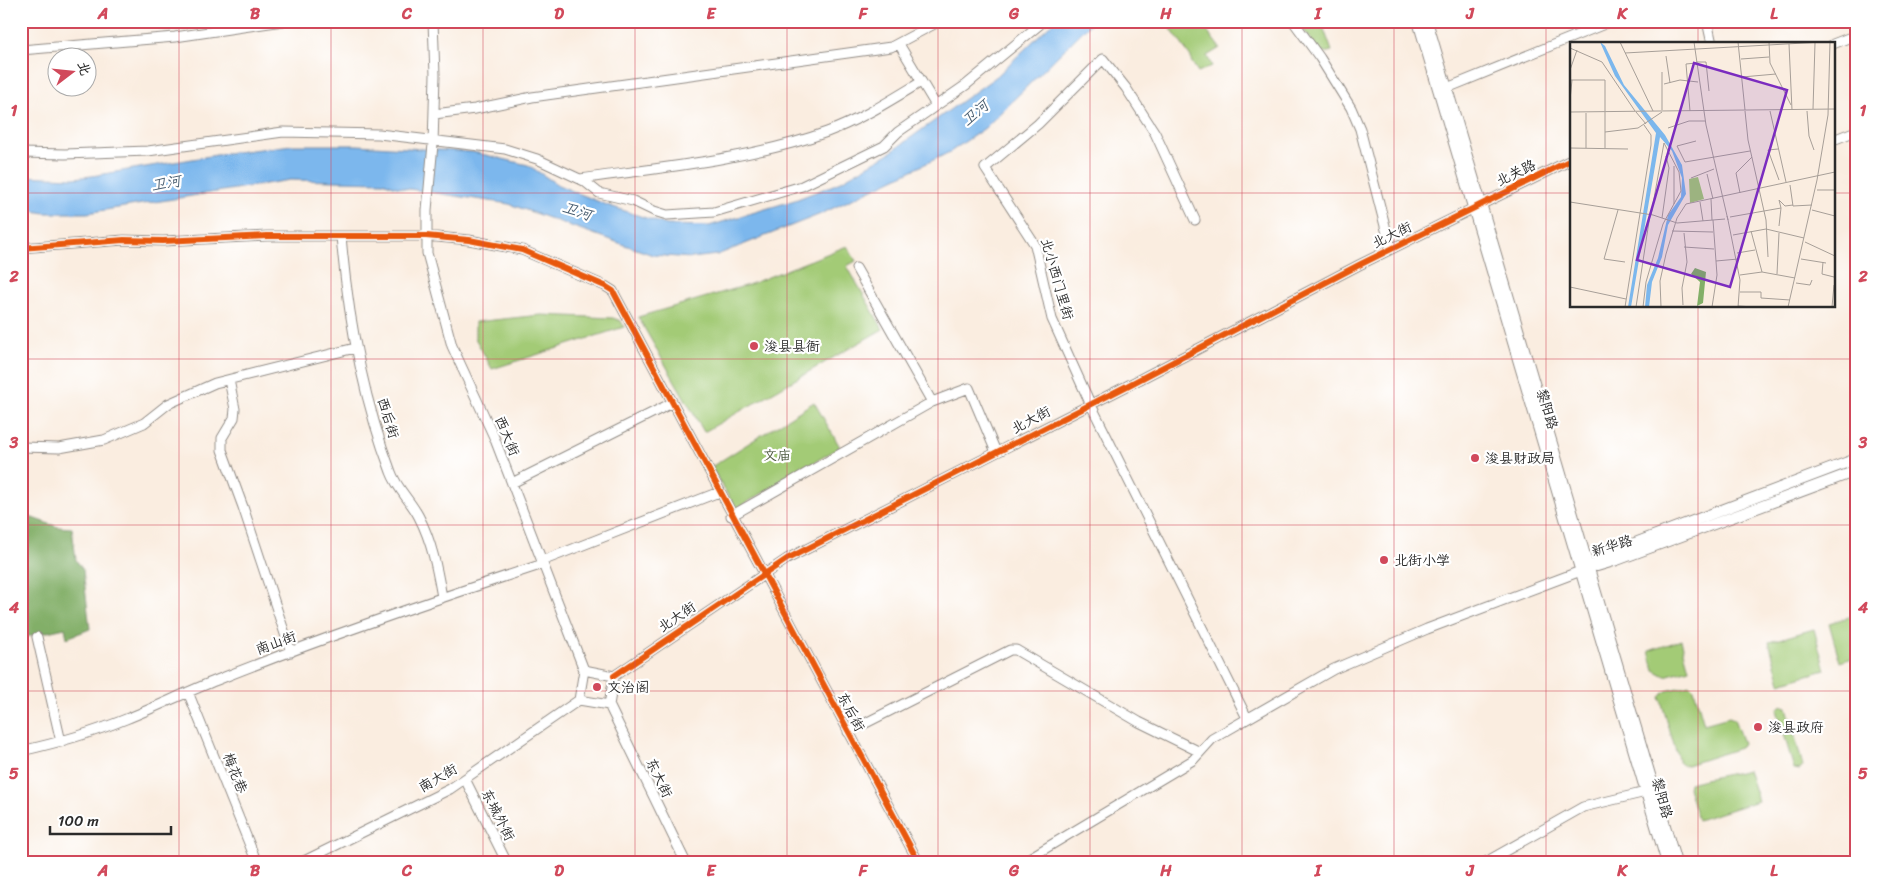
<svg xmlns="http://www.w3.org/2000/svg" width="1877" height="884" viewBox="0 0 1877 884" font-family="Sriracha,'LXGW WenKai TC',sans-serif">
<rect width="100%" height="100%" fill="#fff"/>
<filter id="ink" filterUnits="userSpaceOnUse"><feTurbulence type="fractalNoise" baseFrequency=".02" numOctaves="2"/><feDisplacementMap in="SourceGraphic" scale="10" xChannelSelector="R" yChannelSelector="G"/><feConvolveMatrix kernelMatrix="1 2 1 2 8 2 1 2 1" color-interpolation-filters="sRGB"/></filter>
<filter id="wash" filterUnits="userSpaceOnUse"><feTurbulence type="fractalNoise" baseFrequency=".0096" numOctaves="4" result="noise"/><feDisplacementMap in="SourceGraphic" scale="20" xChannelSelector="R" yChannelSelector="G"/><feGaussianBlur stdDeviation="1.12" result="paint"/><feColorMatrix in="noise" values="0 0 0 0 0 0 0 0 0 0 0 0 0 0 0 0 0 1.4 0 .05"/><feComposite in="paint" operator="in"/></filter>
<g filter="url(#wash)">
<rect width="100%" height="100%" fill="#faede0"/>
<path fill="#a3cb76" stroke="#677b50" d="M1165 21H1199L1220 48 1207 56 1212 66 1198 72 1191 61V57Z
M1298 21H1321L1332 51 1320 54Z
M847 246 856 261 847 266 883 329 704 432 638 317 748 285Z
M541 315 613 318 621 321 624 327 492 369 475 338V322Z
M814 402 840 447 736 509 711 467Z
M1856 615V657L1840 662 1829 623Z
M1814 629 1825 670 1780 683 1769 642Z
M1681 640 1689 669 1665 676 1654 670 1649 651Z
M1690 685 1694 689 1704 724 1729 717 1734 719 1743 743 1740 748 1684 766 1679 762 1660 697 1666 691Z
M1781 705 1787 707 1803 766 1800 770 1794 769 1777 710Z
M1748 770 1758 801 1698 820 1688 788 1689 783C1709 777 1728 775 1748 770Z"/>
<path fill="#82af67" stroke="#566d49" d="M21 514 58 527 72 528 76 560 83 570 90 629 67 638 65 628 21 638Z"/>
<path fill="#7bb7ed" stroke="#53718c" d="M1054 21H1093L985 128 950 152 821 214 717 255 691 258 653 255 509 204 396 187 383 182 290 180 87 213H45L21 209V176L74 178 92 176 228 153 292 145H357L473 152 528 165 558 185 607 205 667 225 709 226 795 200 836 184 888 154 997 76Z"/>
</g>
<g filter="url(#ink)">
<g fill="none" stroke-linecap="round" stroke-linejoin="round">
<g stroke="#928c86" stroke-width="11">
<path id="minor" d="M433 21 435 75 433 144 427 210V253L452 346 494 437 584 670
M1293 21 1320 58 1351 108 1360 129 1391 249
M1707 21 1712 44
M899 44 935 104
M1833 44 1856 35
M21 50 175 37 283 21
M1447 88 1612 21
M434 114 475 109 532 97 891 47 940 21
M1833 140 1856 131
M21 153 65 154 148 151 283 132 379 134 505 149 537 159 584 181 599 193 633 201 654 211 667 215 714 212 802 186 884 146 898 132 966 85 1044 21
M580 179C659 168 752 159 827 132 860 120 891 100 921 82
M1195 220 1155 133 1126 88 1103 59 1038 124 985 168 1035 245 1052 319 1090 403 1247 718
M341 236C348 317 362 396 391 472 397 489 411 501 419 517 432 542 437 569 442 597
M21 248 124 240 163 241 267 236H426L469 240 522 250 605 286 613 291 919 863
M856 268 932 402 969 388 996 452
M229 380 235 409 234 418 222 438V450L243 507 291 652
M21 447 59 448 104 440 144 423 168 404 215 383 355 348
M512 483 672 403
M731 516 932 402
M542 561 719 492
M37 637 61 742
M584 670 614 676 609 705 579 700Z
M614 676 787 559 1125 387 1359 265 1571 160
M188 692 257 863
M609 705 686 863
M848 732 1010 650H1016L1139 722 1200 752
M21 751C57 743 92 733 126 719 157 707 186 692 217 680 324 637 433 600 543 564
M465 779 507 863
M300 863 450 789 579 700
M1021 863 1193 760 1212 739 1334 669 1427 629 1586 569
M1484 863 1583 807 1646 792
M1851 863 1856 859"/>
</g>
<g stroke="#928c86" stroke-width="12">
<path id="major" d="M1418 21 1667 863
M1427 21 1676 863
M1597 566 1617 560 1856 471
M1589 568 1614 551 1856 459"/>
</g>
<use href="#minor" stroke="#fff" stroke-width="9"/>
<use href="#major" stroke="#fff" stroke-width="10"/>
<g stroke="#fff" stroke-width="9">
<path id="cycleway" d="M21 248 124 240 163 241 267 236H426L469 240 522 250 605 286 613 291 919 863
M614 676 787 559 1125 387 1359 265 1571 160"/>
</g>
<use href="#cycleway" stroke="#e8590c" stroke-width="6"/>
</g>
</g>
<path fill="none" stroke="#d1495b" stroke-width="1" stroke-opacity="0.55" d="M179 21V863M331 21V863M483 21V863M635 21V863M787 21V863M938 21V863M1090 21V863M1242 21V863M1394 21V863M1546 21V863M1698 21V44M21 193H1571M1833 193H1856M1698 306V863M21 359H1856M21 525H1856M21 691H1856"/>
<g fill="#d1495b" stroke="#fff" stroke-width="2">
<circle cx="754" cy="346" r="5"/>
<circle cx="1475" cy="458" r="5"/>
<circle cx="1384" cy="560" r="5"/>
<circle cx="597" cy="687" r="5"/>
<circle cx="1758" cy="727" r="5"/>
</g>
<g text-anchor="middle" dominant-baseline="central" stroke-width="4.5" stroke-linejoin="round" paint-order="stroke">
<g font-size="14" fill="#2b2b2b" stroke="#fff">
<text transform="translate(1516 173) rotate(-26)">北关路</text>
<text transform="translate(1392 235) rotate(-26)">北大街</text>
<text transform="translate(1057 279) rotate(74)">北小西门里街</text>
<text transform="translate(1547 409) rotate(73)">黎阳路</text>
<text transform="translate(388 418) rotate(73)">西后街</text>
<text transform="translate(1031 420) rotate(-28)">北大街</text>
<text transform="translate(507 436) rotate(67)">西大街</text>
<text transform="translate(1612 546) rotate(-17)">新华路</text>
<text transform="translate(677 617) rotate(-34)">北大街</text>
<text transform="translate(276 643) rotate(-20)">南山街</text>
<text transform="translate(851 712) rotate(62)">东后街</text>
<text transform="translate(235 773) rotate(68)">梅花巷</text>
<text transform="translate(438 778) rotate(-30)">南大街</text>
<text transform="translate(659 778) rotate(64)">东大街</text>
<text transform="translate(1662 798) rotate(74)">黎阳路</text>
<text transform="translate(498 815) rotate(63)">东城外街</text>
</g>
<g font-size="14" fill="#2b2b2b" stroke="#fff" text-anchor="start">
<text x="764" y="346">浚县县衙</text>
<text x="1485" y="458">浚县财政局</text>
<text x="1394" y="560">北街小学</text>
<text x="607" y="687">文治阁</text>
<text x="1768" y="727">浚县政府</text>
</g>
<g font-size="14" fill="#4f5b42" stroke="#fff">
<text x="777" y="455">文庙</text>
</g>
<g font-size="15" font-style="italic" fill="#475c6f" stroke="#fff">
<text transform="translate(975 113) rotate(-40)">卫河</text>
<text transform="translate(166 183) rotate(-10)">卫河</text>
<text transform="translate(577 211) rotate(18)">卫河</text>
</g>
</g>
<g transform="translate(1570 42)">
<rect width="265" height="265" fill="#faede0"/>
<path d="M128 135 134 157 120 161 119 137Z" fill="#a3cb76"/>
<path d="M125 226 136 230 133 261 127 264 130 240 121 232Z" fill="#82af67"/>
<path d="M30 0 35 4 54 43 95 93 112 123 116 152 98 183 92 215 82 240 79 265H75L77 243 88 216 98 173 111 155 112 136 102 109 90 95 61 265H58L86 91 45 34Z" fill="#7bb7ed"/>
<path fill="none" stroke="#a79f98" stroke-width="1" d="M50 0 83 69M124 0 136 83 158 178 157 174M168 0 175 68M199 0 200 21 221 63M219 2 222 68M0 6 32 20 65 69M55 11 252 0M96 14 100 41M171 17 199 15M126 20H136L139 49M0 28 7 8M172 35 206 32M0 38H35V69M94 42 110 38 128 40M0 58 2 38M243 67 245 1M92 68V30M120 69 116 22 126 21M175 69 178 98 196 178 198 215M200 69 216 140M237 69 239 94 244 108M0 70 265 67M35 70V106M66 70 76 82M16 71V106M98 86 119 79H135M35 90 68 86 92 70M126 99 107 104 115 120 180 109M0 106 58 107M208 107 198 108 209 138M104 124V162M137 132 143 157M121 136 144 127M220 143 223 164 242 163M247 148H265M170 151 166 131 182 115M141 157 142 178M0 160 83 173 107 181 155 177M130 160 133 179M48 168 34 217 55 220M242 168 265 174M160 175 211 166 209 158 215 164 223 163M92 176 99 126 96 114M158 178 170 238 168 265M209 184 211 166M102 189 143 190M181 189 192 230M163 193 196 187 234 196M235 200 265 214M114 205 144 207M167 211 185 208M231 217 256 221M146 219 168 217M253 220 252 232 264 235M207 232 209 191M170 233 192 230 225 236M226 241 240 243 242 238M0 245 56 257M170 250H191V256L220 258M113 263 112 246 117 220 114 191M168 264 184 265M55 265 81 103V93L74 83M66 265 80 173M73 265 76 240 93 182 111 149 109 130 94 101 81 173M91 265 90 239 96 212 107 176 116 162 265 130M142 265 147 233 143 178M218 265 247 138 258 73 260 0M262 265 264 243"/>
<path fill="#7b2cbf" fill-opacity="0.15" stroke="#7b2cbf" stroke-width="2.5" d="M124 21 217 48 160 245 67 218Z"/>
<rect width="265" height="265" fill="none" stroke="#2b2b2b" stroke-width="2.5"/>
</g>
<rect width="1877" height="884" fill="none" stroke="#fff" stroke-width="55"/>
<g transform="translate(72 72) rotate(74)"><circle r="24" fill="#ffffff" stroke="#aaaaaa"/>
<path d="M0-4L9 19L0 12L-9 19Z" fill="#d1495b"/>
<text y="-8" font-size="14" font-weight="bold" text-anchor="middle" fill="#2b2b2b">北</text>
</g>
<path d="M50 826v8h121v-8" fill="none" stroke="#2b2b2b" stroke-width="2.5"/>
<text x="58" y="826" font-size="15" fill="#2b2b2b" stroke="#ffffff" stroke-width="4" paint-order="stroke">100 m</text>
<rect x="28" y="28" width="1822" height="828" fill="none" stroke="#d1495b" stroke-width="2"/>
<g font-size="16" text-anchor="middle" font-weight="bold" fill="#d1495b">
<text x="103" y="19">A</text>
<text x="255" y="19">B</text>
<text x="407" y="19">C</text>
<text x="559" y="19">D</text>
<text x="711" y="19">E</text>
<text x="863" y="19">F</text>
<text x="1014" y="19">G</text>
<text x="1166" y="19">H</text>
<text x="1318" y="19">I</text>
<text x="1470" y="19">J</text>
<text x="1622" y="19">K</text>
<text x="1774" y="19">L</text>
<text x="14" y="116">1</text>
<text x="1863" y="116">1</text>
<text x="14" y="282">2</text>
<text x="1863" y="282">2</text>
<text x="14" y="448">3</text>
<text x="1863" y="448">3</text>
<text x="14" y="613">4</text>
<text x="1863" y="613">4</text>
<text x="14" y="779">5</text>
<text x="1863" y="779">5</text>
<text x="103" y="876">A</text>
<text x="255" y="876">B</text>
<text x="407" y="876">C</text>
<text x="559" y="876">D</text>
<text x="711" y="876">E</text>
<text x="863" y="876">F</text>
<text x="1014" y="876">G</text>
<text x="1166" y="876">H</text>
<text x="1318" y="876">I</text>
<text x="1470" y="876">J</text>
<text x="1622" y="876">K</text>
<text x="1774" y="876">L</text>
</g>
</svg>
